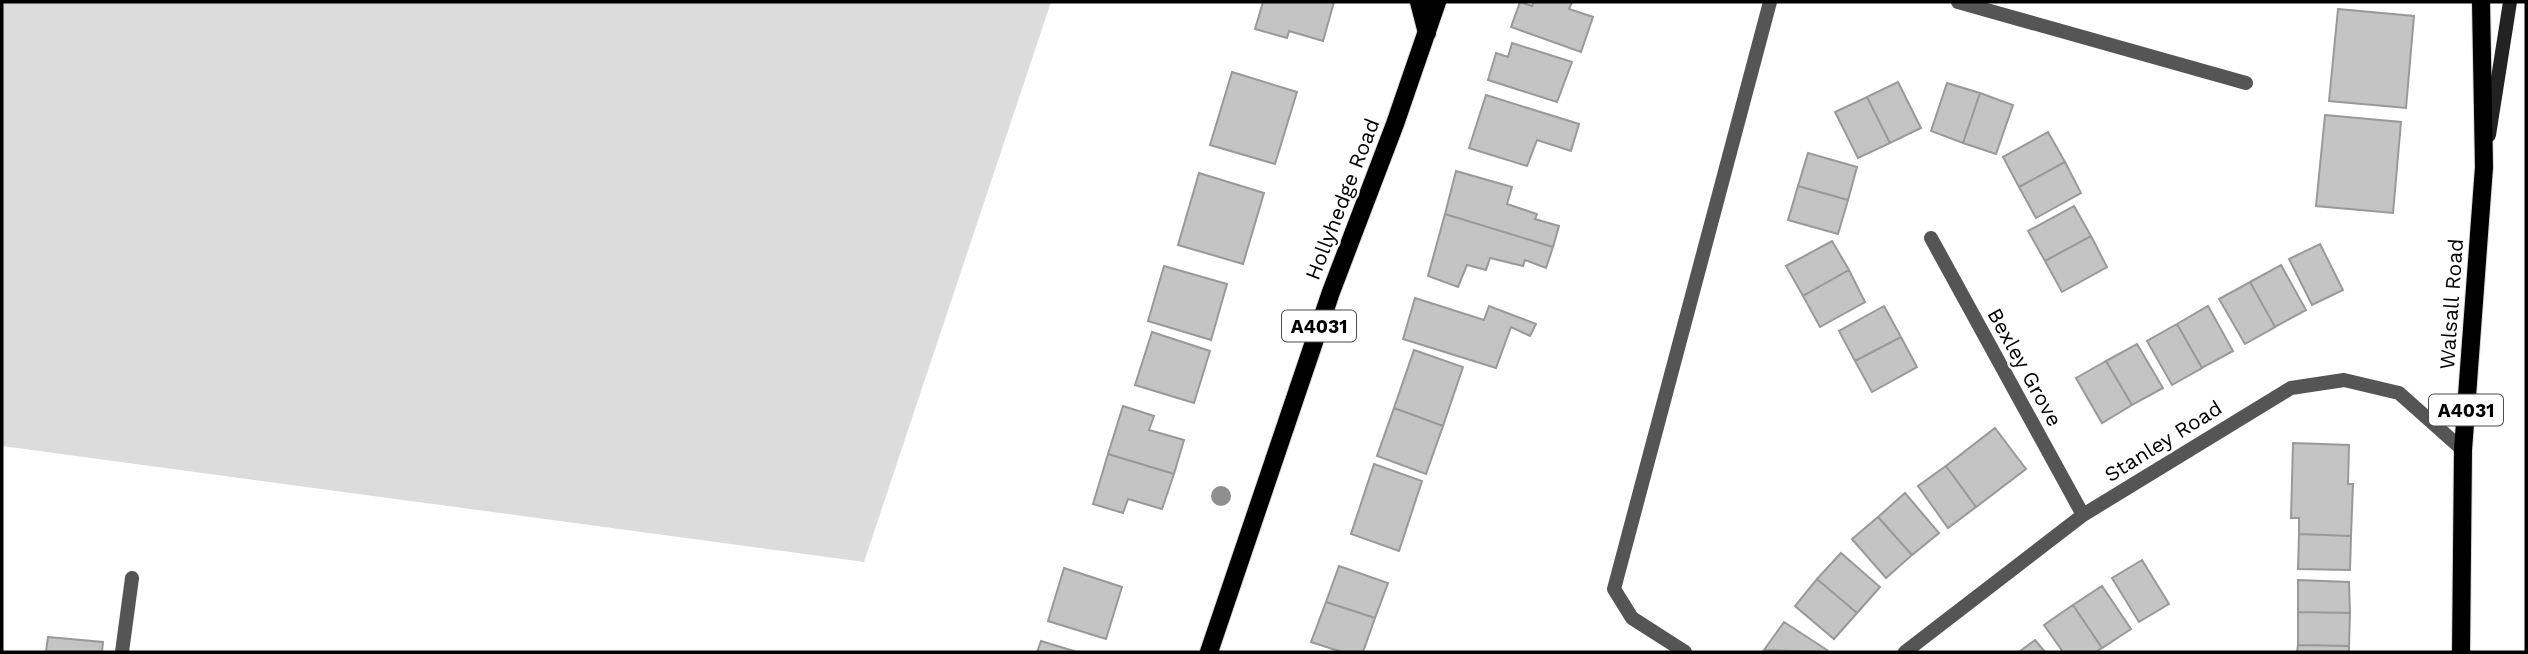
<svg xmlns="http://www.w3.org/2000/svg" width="2528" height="654" viewBox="0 0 2528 654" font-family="'Work Sans',sans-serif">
<rect width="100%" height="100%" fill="#fff"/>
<path fill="#dcdcdc" d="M2 2H1051L864 562 2 446Z"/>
<path fill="#c4c4c4" stroke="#999" stroke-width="2" d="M1263 2H1334L1323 41 1289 31 1287 38 1255 29Z
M1520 2 1532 6 1534 2H1572L1569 9 1593 17 1581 52 1511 27Z
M2338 9 2414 16 2406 108 2329 101Z
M1512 43 1572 62 1557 102 1488 80 1496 53 1508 57Z
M1232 72 1297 92 1275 164 1210 145Z
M1898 82 1921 128 1890 143 1867 97Z
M1947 83 1980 93 1963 143 1931 131Z
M1980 93 2013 105 1996 154 1963 143Z
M1486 95 1579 124 1571 151 1537 140 1527 166 1469 148Z
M1867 97 1890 143 1858 158 1835 112Z
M2325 115 2401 122 2393 213 2316 206Z
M2048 132 2065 162 2019 187 2003 157Z
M1808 153 1857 167 1848 200 1798 186Z
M2065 162 2081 193 2036 218 2019 187Z
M1456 171 1512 187 1507 204 1537 214 1535 219 1559 226 1553 247 1445 214Z
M1199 173 1264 193 1243 264 1178 245Z
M1798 186 1848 200 1838 234 1788 220Z
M2074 206 2091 236 2045 261 2028 231Z
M1445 214 1553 247 1546 268 1525 260 1523 266 1490 258 1486 270 1467 265 1458 287 1428 276Z
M2091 236 2107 267 2062 292 2045 261Z
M1832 241 1849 270 1803 296 1786 266Z
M2320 244 2343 290 2312 305 2289 259Z
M2281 265 2306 310 2275 327 2250 282Z
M1164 266 1227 284 1211 340 1148 321Z
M1849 270 1865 302 1820 327 1803 296Z
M2250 282 2275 327 2245 344 2219 299Z
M1415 298 1484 320 1489 306 1536 324 1530 336 1511 327 1496 368 1403 339Z
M1884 306 1901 337 1855 361 1839 331Z
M2208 306 2233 351 2202 368 2177 324Z
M2177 324 2202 368 2172 385 2147 341Z
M1152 332 1210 351 1194 403 1135 385Z
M1901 337 1917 367 1872 392 1855 361Z
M2137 344 2163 388 2132 405 2106 361Z
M1414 350 1463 367 1443 426 1394 408Z
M2106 361 2132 405 2102 423 2076 378Z
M1123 406 1154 416 1149 430 1184 440 1174 474 1108 454Z
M1394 408 1443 426 1426 474 1377 456Z
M1995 428 2026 469 1976 507 1946 466Z
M2293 443 2349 445 2348 484H2353L2351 536 2299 534V518H2291Z
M1108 454 1174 474 1162 509 1128 499 1123 513 1093 504Z
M1374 464 1422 481 1399 551 1351 534Z
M1946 466 1976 507 1948 528 1918 486Z
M1905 493 1939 533 1912 555 1878 517Z
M1878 517 1912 555 1886 578 1852 539Z
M2299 534 2351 536 2350 570 2298 569Z
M1841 553 1880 587 1857 613 1817 579Z
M2142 560 2169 604 2139 622 2112 578Z
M1339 566 1388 583 1375 618 1326 602Z
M1064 568 1122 587 1106 639 1048 621Z
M1817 579 1857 613 1834 639 1795 606Z
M2298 580 2349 582 2350 613 2298 612Z
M2102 586 2131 629 2102 648 2073 605Z
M1326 602 1375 618 1363 652H1342L1311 642Z
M2073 605 2102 648 2095 652H2063L2044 625Z
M2298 612 2350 613 2349 646 2298 645Z
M1784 622 1827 650 1826 652 1764 650Z
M48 637 103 642 102 652H46Z
M2035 640 2045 652H2019Z
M1041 641 1077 652H1037Z
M2298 645 2349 646V652H2297Z"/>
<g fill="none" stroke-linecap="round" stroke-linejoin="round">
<g stroke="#dbdbdb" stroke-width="20">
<path id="primary" d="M1419 2 1427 33
M1209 652 1331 292 1395 124 1437 2
M2461 652 2463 450 2484 167 2481 2"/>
</g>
<path stroke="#555" stroke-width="14" d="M1958 2 2246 83
M122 652 132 578
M1685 652 1632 618 1614 589 1770 2"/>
<path stroke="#555" stroke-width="14" d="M1931 238 2083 515
M1905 652 2083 515 2291 388 2344 380 2399 393 2463 450"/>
<path stroke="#222" stroke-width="14" d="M2489 135 2510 2"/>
<use href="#primary" stroke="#000" stroke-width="18"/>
</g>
<circle fill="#8f8f8f" cx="1221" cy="496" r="10"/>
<g text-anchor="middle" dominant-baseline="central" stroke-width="5" stroke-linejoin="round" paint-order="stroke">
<g fill="#fff" stroke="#4c4c4c" stroke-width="2">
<rect x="1282" y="310.5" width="74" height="31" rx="5"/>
<rect x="2429" y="394.5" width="74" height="31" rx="5"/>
</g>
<g font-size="19" font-weight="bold" fill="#000">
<text x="1319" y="326">A4031</text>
<text x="2466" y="410">A4031</text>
</g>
<g font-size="21" fill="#000" stroke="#fff">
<text transform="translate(1342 199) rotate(-69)">Hollyhedge Road</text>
<text transform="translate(2451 304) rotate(-86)">Walsall Road</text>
<text transform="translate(2025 367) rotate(61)">Bexley Grove</text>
<text transform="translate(2163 441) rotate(-32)">Stanley Road</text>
</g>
</g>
<rect width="2528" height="654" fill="none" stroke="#000000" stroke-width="7"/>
</svg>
